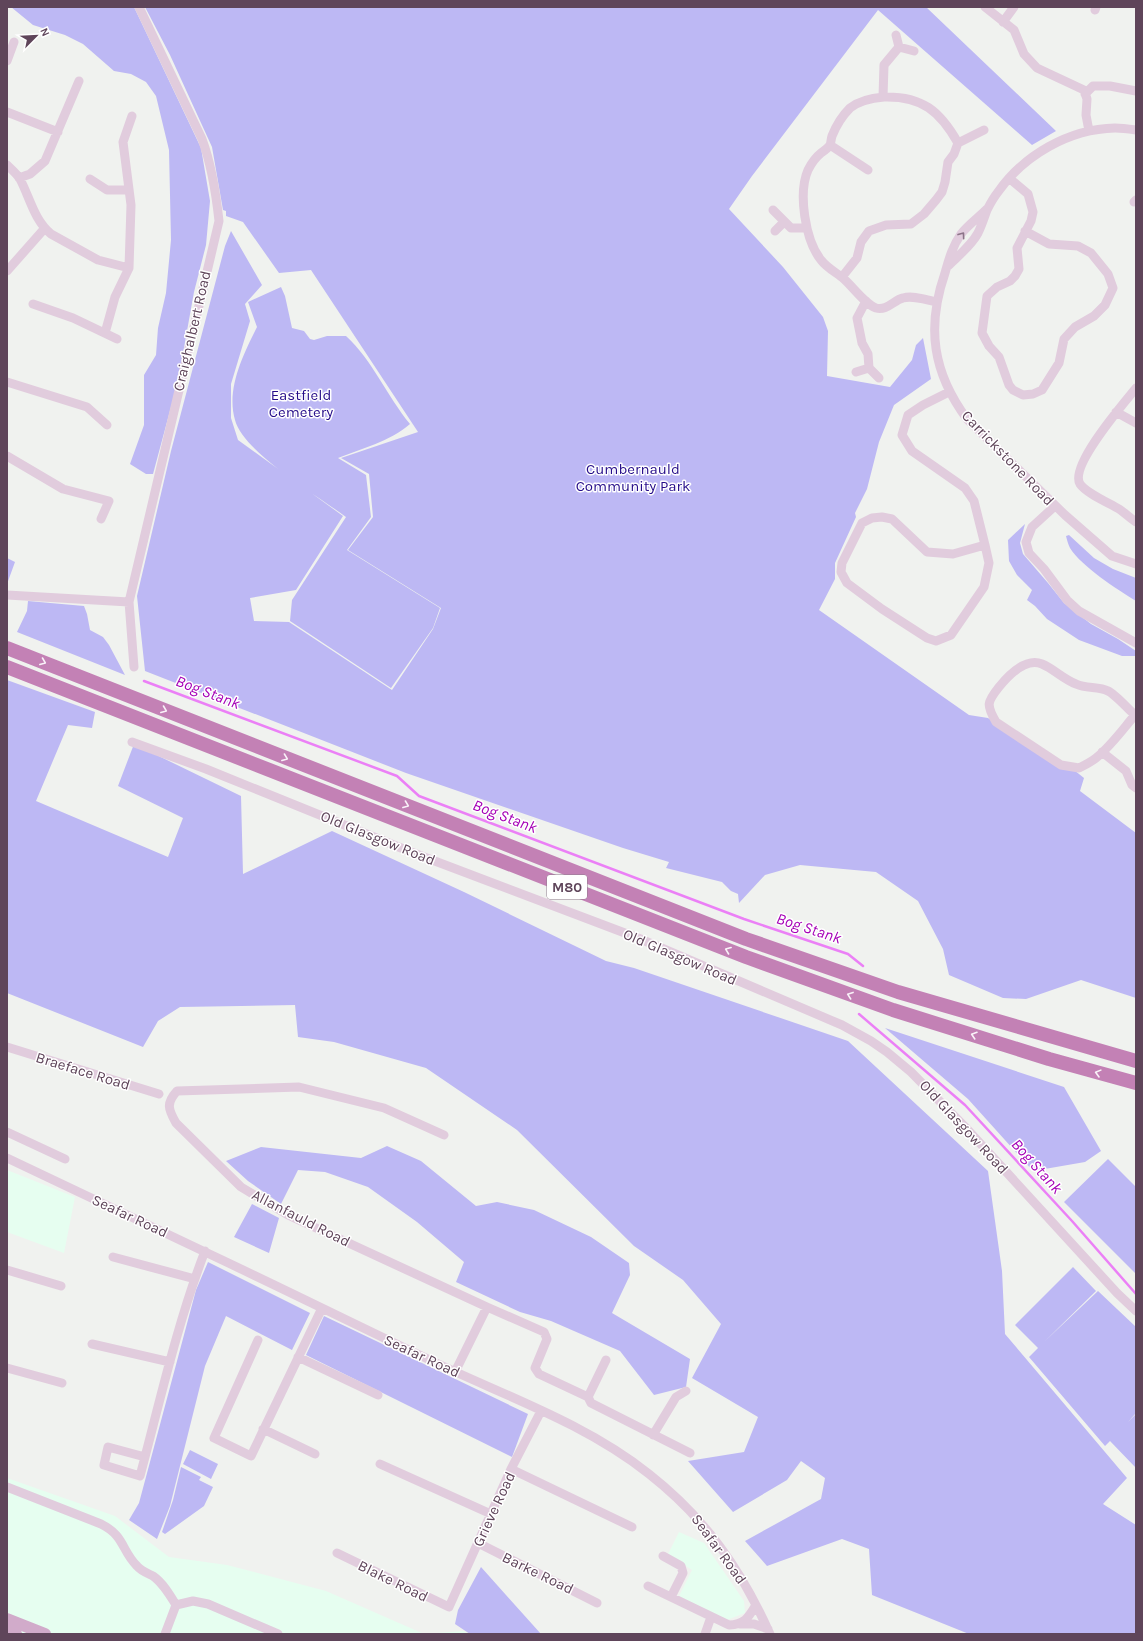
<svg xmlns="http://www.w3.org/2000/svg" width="1143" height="1641" viewBox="0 0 1143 1641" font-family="Karla,sans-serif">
<rect width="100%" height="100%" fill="#f0f2ef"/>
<path fill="#e6fef0" d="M7 1170 75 1197 64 1253 7 1232Z
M7 1478 115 1516 169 1557 227 1565 326 1591 424 1634 463 1631 470 1634H7Z
M679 1532 704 1543 744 1601 745 1613 727 1620 679 1596 692 1570 668 1554Z"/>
<path fill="#bdb8f4" d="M11 7H134L201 148 210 201 206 245 194 292 178 381 153 474H146L130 464 144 425V375L156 355 158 328 166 293 171 240 169 150 156 96 146 82 131 74 114 71 83 44 65 35 33 25Z
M145 7H926L1056 131 1032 145 878 10 752 176 729 209 783 267 823 317 828 331 827 376 890 387 912 360 916 345 923 338 931 379 894 405 879 442 867 489 855 513 856 517 835 563V579L819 610 969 715 988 718 1061 769 1074 770 1084 778 1080 791 1136 833V998L1081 980 1026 999 1003 998 949 975 943 949 918 901 876 872 800 865 765 875 739 903 738 894 731 891 722 882 666 868 669 862 623 848 406 773 145 671 137 596 171 451 225 246 231 231 262 285 245 304 250 321 231 384V418L238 440 343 516 296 590 250 598 254 621 289 622 392 690 433 629 441 608 348 550 373 517 369 474 341 458 418 432 311 270 279 273 243 222 226 216V211L223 210 212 147 170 55Z
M281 287 285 296 292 328 304 331 310 339 314 340 327 336H346C373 361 387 396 410 424 389 442 363 448 338 458L366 475 371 517 347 550 440 608 433 628 391 688 290 621 292 600 346 517C318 496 243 452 235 420 226 389 243 355 257 327L248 302Z
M1025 524 1020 543 1023 554 1048 583 1064 603 1091 624 1118 639 1136 651V656H1122L1079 640 1047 619 1035 606 1027 600 1032 590 1017 575 1009 561 1008 540Z
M1069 535 1094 558 1113 569 1136 578V601C1118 590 1081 566 1070 548 1068 544 1067 540 1066 536Z
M7 558 15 562 7 584Z
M28 601 84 606 87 614 90 630 103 637 109 645 125 675 17 632 27 611Z
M7 680 95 712 92 728 68 725 36 801 168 857 183 818 118 786 134 744 241 796 243 874 332 831 464 892 606 961 634 968 848 1041 988 1171 1002 1271 1005 1334 1127 1478 1103 1504 1136 1525V1634H969L872 1595 869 1549 842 1539 767 1566 745 1541 821 1499 825 1478 801 1461 787 1480 733 1512 688 1461 744 1452 758 1417 692 1378 721 1324 683 1280 634 1246 517 1130 426 1068 334 1042 298 1037 295 1005 180 1007 158 1021 143 1047 7 993Z
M885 1028 1064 1087 1101 1151 1085 1162 1033 1171 968 1099Z
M387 1146 421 1161 476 1206 497 1202 534 1210 591 1237 629 1263 630 1275 612 1313 690 1359 686 1387 654 1395 620 1351 551 1321 520 1312 456 1282 464 1262 417 1222 368 1187 325 1172 298 1170 281 1204 248 1181 226 1161 261 1147 361 1158Z
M1108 1159 1136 1187V1274L1064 1202Z
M252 1204 279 1218 269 1253 234 1237Z
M208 1262 310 1313 292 1350 226 1316 205 1366 170 1506 157 1539 129 1520 139 1503 196 1290Z
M1073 1267 1096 1291 1044 1342 1098 1291 1136 1327V1413L1128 1422 1136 1414V1468L1110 1441 1105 1446 1029 1357 1038 1348 1015 1325Z
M324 1316 528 1414 512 1457 306 1355Z
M190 1450 218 1464 211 1479 183 1464Z
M181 1467 201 1477 199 1480 213 1487 204 1506 165 1534 162 1532 173 1500Z
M481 1567 541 1634H470L455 1624 458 1610Z"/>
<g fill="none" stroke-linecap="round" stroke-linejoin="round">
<path stroke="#eb80f6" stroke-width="2.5" d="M144 681 397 776 419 796 744 919 848 954 863 966
M859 1014 965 1105 1072 1221 1136 1294"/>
<path stroke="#e1ccdd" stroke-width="9" d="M985 7 1014 30 1024 54 1037 68 1084 90 1087 99 1086 115 1089 131
M1095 10 1096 7
M1003 22 1014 7
M899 47 914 51
M7 61 14 42
M1085 94 1093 86H1110L1136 91
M883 97 884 65 899 47 896 35
M7 112 58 132
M958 143 984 130
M830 145 868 170
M7 165C11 169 17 174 20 179 30 198 34 220 51 234L98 260 129 268
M19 178 30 174 45 161 79 81
M1009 178 1028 194 1033 212 1031 221 1017 248 1019 269 1015 276 1010 281 997 287 987 296 982 333 989 346 999 357 1009 385 1013 390 1023 395 1033 394 1042 390 1059 363 1064 339 1075 327 1094 316 1105 305 1113 288 1108 274 1091 253 1078 246 1049 244 1025 231
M90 179 107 190H129
M1134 202 1136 200
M987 209C978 218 969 224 961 234 952 247 949 259 945 273 926 328 933 373 967 419L1065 515 1112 556 1136 564
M773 210 791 228H806
M775 231 784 222
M948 266C958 256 971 246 978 233 982 225 984 218 987 210 990 204 994 197 998 192 1024 155 1069 129 1115 128 1122 128 1129 129 1136 130
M7 271 45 228
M842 277 857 258 861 242 869 231 886 225 911 224 924 214 936 200 942 192 945 182 948 162 954 154 958 143C940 111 922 96 884 97 872 98 860 100 850 108 842 116 836 126 832 136 831 139 831 143 830 145 828 148 824 151 821 153 816 157 811 164 808 170 798 193 805 240 821 260 827 268 837 273 844 279 853 287 865 304 876 308 887 311 894 300 903 298 913 295 926 300 936 302
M866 301 857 318 862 343 868 354 869 368 879 378
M33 304 73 318 117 339
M105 333 115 297 129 268 131 205 123 142 132 116
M856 372 869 368
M7 382 87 407 107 425
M1136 388C1124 403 1069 466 1080 484 1086 493 1109 503 1119 509 1125 513 1130 518 1136 522
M949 392 923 405 908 415 902 435 912 451 965 488 974 501 985 545 989 563 984 587 951 635 936 641 927 638 882 609 847 583 841 572 842 563 862 523 872 518 882 517 892 519 927 552 953 554 985 545
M1116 412 1136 423
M7 456 63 489 109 501 101 519
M1055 506 1032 527 1026 542 1029 553 1044 569 1067 600 1079 611 1136 643
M7 595 129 602
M134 667 129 602 219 221C216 193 212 166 202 139L139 7
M1135 715C1129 710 1115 694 1108 691 1099 686 1086 689 1076 684 1063 679 1054 669 1042 664 1025 657 1008 676 999 687 987 702 986 705 996 722L1061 765 1079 768C1085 765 1091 762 1096 758 1111 746 1123 729 1135 715H1136
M132 742 206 769 411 852 638 938 842 1025 871 1041 887 1052 911 1072 967 1129 1117 1293 1136 1311
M1102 752 1126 771 1132 785 1136 788
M7 1047 159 1094
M7 1132 65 1159
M444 1135 384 1108 299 1087 177 1091C166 1103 168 1109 176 1123L241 1187 261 1199 288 1215 487 1307 455 1372
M7 1158C72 1189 138 1220 203 1251 280 1287 356 1325 432 1361 505 1396 585 1423 649 1474 705 1518 741 1569 770 1634
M113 1257 195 1279
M7 1270 61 1286
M487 1307 544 1332 547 1339 535 1368 539 1374 588 1397 591 1403 690 1453
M258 1340 214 1438 251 1456 322 1308
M92 1344 170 1362
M298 1357 378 1395
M7 1368 62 1383
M588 1397 606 1360
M263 1429 315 1454
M653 1435 676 1397 686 1391
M145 1457 108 1447 104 1465 140 1476C160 1401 177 1324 205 1251
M380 1464 491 1514
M511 1469 632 1527
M7 1487 101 1524C125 1536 121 1550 137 1566 141 1571 147 1573 153 1576 163 1583 170 1595 176 1605L165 1634
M478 1543 597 1603
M337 1553 449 1607 511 1469 541 1411
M663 1556 681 1566 683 1573 671 1597
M648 1586 729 1625C745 1624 748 1618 756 1605
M176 1605 193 1601 208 1604 278 1634
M740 1624H754L768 1629
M705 1634 711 1617"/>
<path stroke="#d1abca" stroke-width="12" d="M7 1619 45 1634
M7 1630 16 1634"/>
<path stroke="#c381b5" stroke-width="14" d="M7 648 746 939 898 992 1136 1061
M7 667 746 957 893 1010 1049 1059 1136 1083"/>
</g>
<defs><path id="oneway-chevron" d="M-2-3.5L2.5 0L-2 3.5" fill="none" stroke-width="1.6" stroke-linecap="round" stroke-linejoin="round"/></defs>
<use stroke="#8c7488" href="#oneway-chevron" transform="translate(962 235) rotate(-54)"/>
<g stroke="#f9f2f8">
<use href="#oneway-chevron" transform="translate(43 662) rotate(22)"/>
<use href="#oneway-chevron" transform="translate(164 710) rotate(22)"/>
<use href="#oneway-chevron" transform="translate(285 758) rotate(21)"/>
<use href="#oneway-chevron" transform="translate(406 805) rotate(21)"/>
<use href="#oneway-chevron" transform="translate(728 950) rotate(-159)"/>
<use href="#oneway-chevron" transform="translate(850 995) rotate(-160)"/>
<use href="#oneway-chevron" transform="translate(974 1035) rotate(-162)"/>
<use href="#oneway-chevron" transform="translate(1098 1073) rotate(-165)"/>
</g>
<g text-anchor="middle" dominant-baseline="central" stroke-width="3" stroke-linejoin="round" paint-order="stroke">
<rect fill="#fff" stroke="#8f7d8c" stroke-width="1" x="547" y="875" width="40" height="24" rx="3"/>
<g font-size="14" font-weight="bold" fill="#5f455a">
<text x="567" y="887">M80</text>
</g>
<g font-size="15" fill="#5f455a" stroke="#fff">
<text transform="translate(192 331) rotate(-77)">Craighalbert Road</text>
<text transform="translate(1008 458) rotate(46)">Carrickstone Road</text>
<text transform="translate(378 838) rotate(22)">Old Glasgow Road</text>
<text transform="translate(680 957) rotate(23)">Old Glasgow Road</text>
<text transform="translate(83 1071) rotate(17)">Braeface Road</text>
<text transform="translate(964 1127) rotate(47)">Old Glasgow Road</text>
<text transform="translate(130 1216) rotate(25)">Seafar Road</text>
<text transform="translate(301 1218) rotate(27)">Allanfauld Road</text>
<text transform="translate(422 1356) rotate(25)">Seafar Road</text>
<text transform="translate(494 1509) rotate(-65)">Grieve Road</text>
<text transform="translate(719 1549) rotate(54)">Seafar Road</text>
<text transform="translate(538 1573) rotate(26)">Barke Road</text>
<text transform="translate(393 1581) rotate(26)">Blake Road</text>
</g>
<g font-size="15" fill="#250c89" stroke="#fff">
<text x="301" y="395">Eastfield<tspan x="301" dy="17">Cemetery</tspan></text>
<text x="633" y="469">Cumbernauld<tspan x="633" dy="17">Community Park</tspan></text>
</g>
<g font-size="16" font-style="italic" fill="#a500b6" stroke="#fff">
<text transform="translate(208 692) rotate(21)">Bog Stank</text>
<text transform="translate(505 816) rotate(21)">Bog Stank</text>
<text transform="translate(809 928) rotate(18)">Bog Stank</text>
<text transform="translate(1037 1166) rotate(48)">Bog Stank</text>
</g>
</g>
<rect width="1143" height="1641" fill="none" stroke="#5f455a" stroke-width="16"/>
<g transform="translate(36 36) rotate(66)" stroke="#ffffff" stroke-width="3" paint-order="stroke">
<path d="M0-3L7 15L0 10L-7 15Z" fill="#5f455a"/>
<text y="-6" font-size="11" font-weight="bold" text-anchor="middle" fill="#5f455a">N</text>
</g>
</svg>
